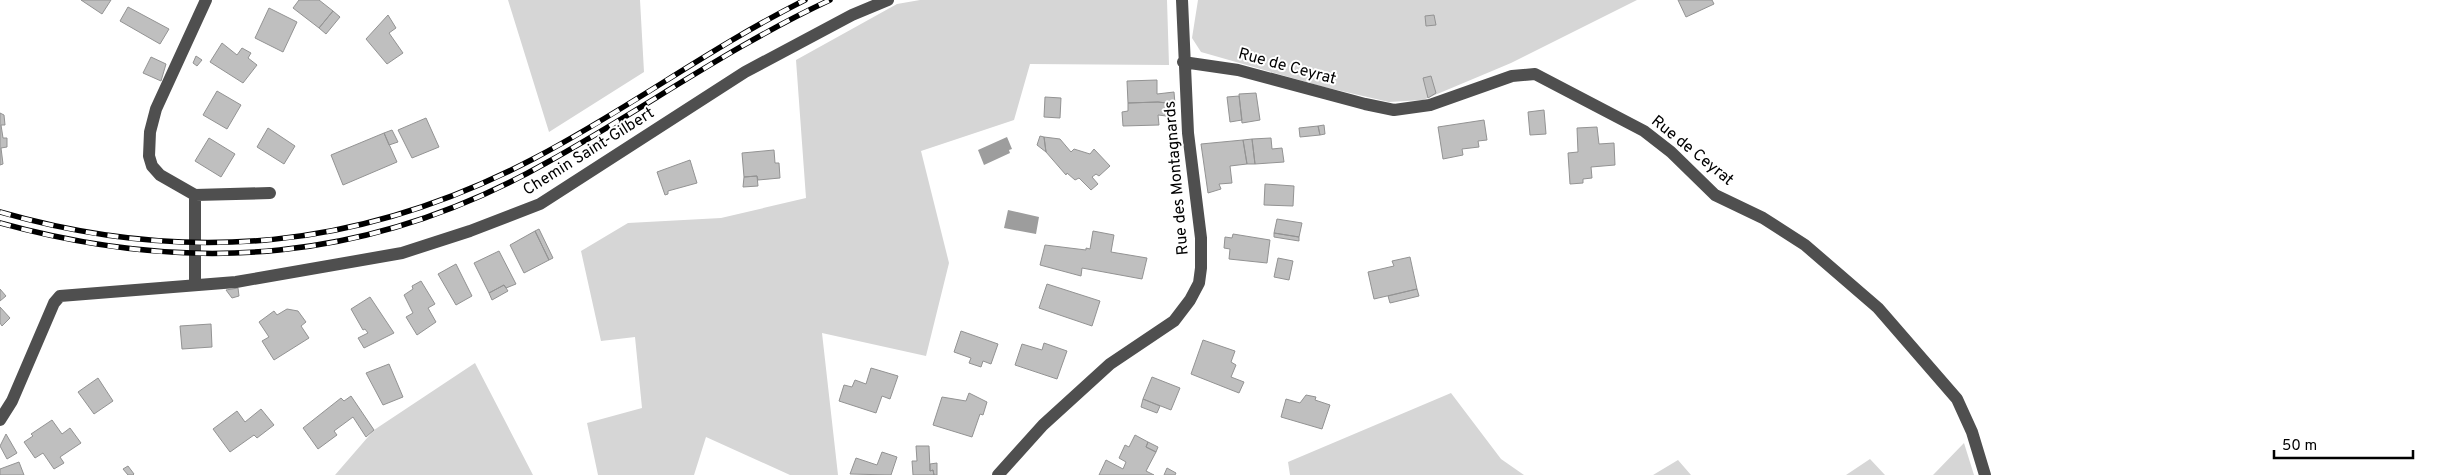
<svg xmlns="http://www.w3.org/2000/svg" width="2449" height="475" viewBox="0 0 2449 475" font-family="Overpass,sans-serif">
<rect width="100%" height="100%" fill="#fff"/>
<path fill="#d6d6d6" d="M508 0H640L644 72 549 132Z
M920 0H1167L1169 65 1030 64 1014 120 921 151 949 263 926 356 822 333 838 475H790L706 437 694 475H598L587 423 642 408 635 337 601 341 581 251 628 223 721 218 806 198 796 60 897 4Z
M1198 0H1637L1511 63 1423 100 1389 102 1324 87 1201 52 1192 38Z
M475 363 533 475H335L374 430Z
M1451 393 1501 459 1524 475H1290L1288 462Z
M1964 443 1974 475H1933Z
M1870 459 1885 475H1846Z
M1678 460 1691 475H1653Z"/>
<path fill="#9d9d9d" d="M1007 137 1012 149 1009 150 1010 153 984 165 978 150Z
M1008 210 1039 217 1036 234 1004 228Z"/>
<path fill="#bfbfbf" stroke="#939393" d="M81 0H111L102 14Z
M299 0H319L333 11 319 28 293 8Z
M1678 0H1712L1714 4 1686 17Z
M128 7 169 29 160 44 120 21Z
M269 8 297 22 283 52 255 38Z
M333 11 340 17 326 34 319 28Z
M388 15 396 28 389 33 403 53 387 64 366 39Z
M1434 15 1436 25 1426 26 1425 16Z
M222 43 237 55 242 48 251 53 248 58 257 65 243 83 210 62Z
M196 56 202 60 197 66 193 63Z
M151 57 166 64 161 81 143 73Z
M1431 76 1436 93 1428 98 1423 78Z
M1157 80V94L1174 92 1175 104 1158 102 1128 103 1127 81Z
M217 91 241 105 227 129 203 115Z
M1256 93 1260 120 1242 123 1239 94Z
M1239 96 1242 120 1230 122 1227 97Z
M1045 97 1061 98 1060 118 1044 117Z
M1158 102 1175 104V117L1158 115 1159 125 1123 126 1122 112 1128 111V103Z
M1544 110 1546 134 1530 135 1528 112Z
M0 113 4 115 5 125H1L3 138H7V147L1 148 3 164 0 165Z
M426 118 439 147 412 158 398 130Z
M1484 120 1487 140 1478 141 1479 147 1462 149 1463 155 1443 159 1438 127Z
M1324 125 1325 134 1320 135 1318 126Z
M1318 126 1320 135 1300 137 1299 128Z
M1597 127 1599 144 1614 143 1615 165 1591 167 1592 178 1583 179V183L1570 184 1568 153 1578 152 1577 128Z
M268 128 295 146 284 164 257 147Z
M392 130 398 142 389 145 384 133Z
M384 133 397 162 343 185 331 155Z
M1040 136 1044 137 1046 152 1037 145Z
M1044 137 1060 139 1071 152 1074 149 1090 154 1094 149 1110 166 1099 176 1096 174 1092 177 1098 184 1091 190 1079 178 1075 180 1067 173 1066 175 1046 152Z
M209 138 235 154 221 177 195 161Z
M1271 138 1272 149 1282 148 1284 162 1255 164 1252 139Z
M1252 139 1255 164H1247L1243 140Z
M1243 140 1247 164 1230 166 1232 183 1219 184 1221 189 1208 193 1201 144Z
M774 150 775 163H779L780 178 758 180 757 176 744 177 742 153Z
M690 160 697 183 668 191V194L665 195 657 172Z
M757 176 758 186 743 187 744 177Z
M1265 184 1294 186 1293 206 1264 205Z
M1277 219 1302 223 1299 237 1274 233Z
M539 229 553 258 549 260 535 231Z
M535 231 549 260 524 273 510 245Z
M1093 231 1114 235 1111 252 1147 258 1142 279 1082 268 1081 276 1040 265 1045 245 1086 250V248L1090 249Z
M1274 233 1299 237V241L1274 237Z
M1233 234 1270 240 1267 263 1229 259 1230 249 1224 248 1225 237 1232 238Z
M499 251 516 284 506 288 504 285 489 293 474 263Z
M1410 257 1417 289 1374 299 1368 272 1394 266 1392 261Z
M1278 258 1293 261 1289 280 1274 277Z
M456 264 472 296 456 305 438 274Z
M421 281 435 304 428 308 436 322 417 335 406 317 413 313 404 295 413 289 412 286Z
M1047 284 1100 301 1092 326 1039 308Z
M504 285 508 291 492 300 489 293Z
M238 288 239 296 232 298 226 290Z
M0 289 6 296 0 301Z
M1417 289 1419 296 1390 303 1388 296Z
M370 297 394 333 364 348 358 338 368 333 365 329 363 330 351 309Z
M0 307 10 318 2 326 0 323Z
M287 309 298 311 306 322 301 326 309 338 274 360 262 341 269 337 259 322 274 311 277 315Z
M211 324 212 347 182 349 180 326Z
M961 331 998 344 991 364 983 361 981 367 969 363 971 358 954 352Z
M1203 340 1235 351 1231 362 1236 365 1231 377 1244 382 1239 393 1191 374Z
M1044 343 1067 351 1057 379 1015 365 1022 344 1042 350Z
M389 364 403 397 383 405 366 373Z
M871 368 898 376 890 399 882 396 876 413 839 401 844 385 852 387 855 380 866 384Z
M1152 377 1180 388 1171 410 1143 399Z
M98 378 113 401 94 414 78 392Z
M969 393 987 402 983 415 980 414 972 437 933 425 942 397 966 401Z
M1306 395 1316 397 1315 400 1330 405 1322 429 1281 417 1286 399 1300 403Z
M351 396 374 430 366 437 353 417 334 431 337 435 318 449 303 428 341 398 344 401Z
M1143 399 1160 406 1157 413 1141 407Z
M261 409 274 425 257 438 254 435 230 452 213 429 237 411 245 422Z
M52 420 62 434 70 428 81 443 60 457 64 463 54 469 43 453 35 458 24 442 33 436 31 434Z
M6 434 17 453 7 459 0 446Z
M1135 435 1148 442 1146 447 1156 452 1146 471 1154 475H1099L1106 460 1123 469 1126 462 1119 458 1125 445 1129 447Z
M1148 442 1158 447 1156 452 1146 447Z
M916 446H929L930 471 933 470 934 475H913L912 461H917Z
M882 452 897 457 891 475 850 474 856 458 877 465Z
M19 462 24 475H0V469Z
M937 463V475H934L933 470 930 471V464Z
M128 466 134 474 133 475H128L123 469Z
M1167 468 1176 473 1175 475H1164Z"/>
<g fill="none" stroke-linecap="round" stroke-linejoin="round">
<path stroke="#4f4f4f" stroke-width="12" d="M206 0 156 109 150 132 149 156 152 166 160 175 195 195 270 193
M1183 62 1238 70 1365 104 1394 110 1430 105 1512 76 1535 74 1644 131 1671 152 1715 195 1763 218 1805 245 1878 308 1957 399 1972 432 1985 475
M195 285V195
M0 420 12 401 54 303 60 296 236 282 402 253 470 231 540 204 745 72 852 15 888 0
M998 475 1043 425 1110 364 1174 321 1190 300 1199 283 1201 268V238L1188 133 1182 0"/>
<g stroke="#000" stroke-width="5.5">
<path id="rail" d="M0 212C188 266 362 249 535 158 627 110 711 47 805 0
M0 223C192 276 371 262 546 163 642 110 731 46 830 0"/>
</g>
<use href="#rail" stroke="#fff" stroke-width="4" stroke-dasharray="11" stroke-linecap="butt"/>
</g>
<g text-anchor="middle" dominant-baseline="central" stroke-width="4" stroke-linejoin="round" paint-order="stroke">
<g font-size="16" fill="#000" stroke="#fff">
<text transform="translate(1287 67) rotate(15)">Rue de Ceyrat</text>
<text transform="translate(1692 151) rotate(39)">Rue de Ceyrat</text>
<text transform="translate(589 152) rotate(-32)">Chemin Saint-Gilbert</text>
<text transform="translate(1177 178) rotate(-95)">Rue des Montagnards</text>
</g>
</g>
<path d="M2274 450v8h139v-8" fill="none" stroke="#000000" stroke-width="2.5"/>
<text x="2282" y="450" font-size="15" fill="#000000" stroke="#ffffff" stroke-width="4" paint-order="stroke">50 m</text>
</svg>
